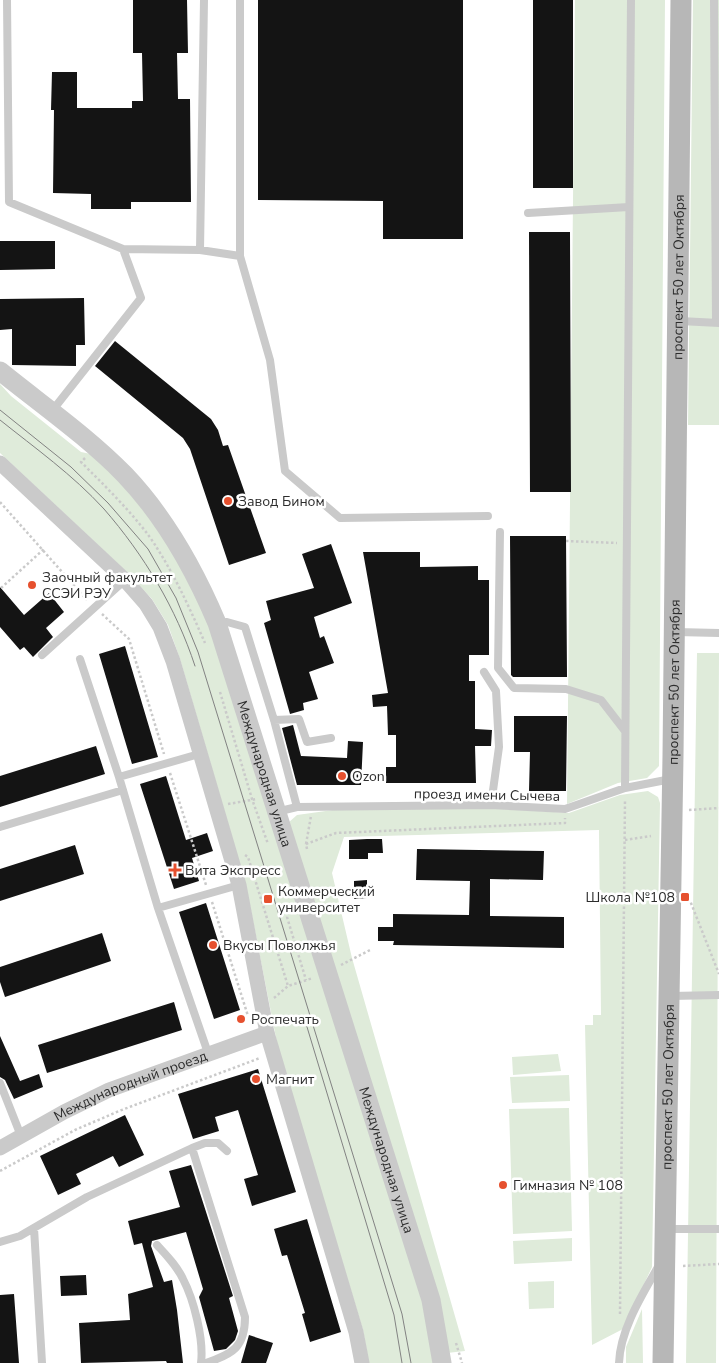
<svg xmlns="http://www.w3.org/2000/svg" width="719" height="1363" viewBox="0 0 719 1363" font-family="'Nunito Sans',sans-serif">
<rect width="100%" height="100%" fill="#fff"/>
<path fill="#dfebda" d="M575 0H665L659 766 647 778 618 783 567 804Z
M693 0H719V425H688Z
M0 384 11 396 81 452 91 454 119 481 151 519 179 561 212 631 426 1301 435 1363H369L363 1330 279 1053 246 885 180 659 168 625 152 599 129 574 0 453Z
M697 653H719L716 1363H686Z
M648 791 658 797 660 803 652 1267 623 1329 592 1345 585 1025H593V1015H601L599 830 344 837 332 873 352 958 465 1351 447 1353 288 823 297 815 333 810 491 808 569 813 620 795Z
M558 1054 561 1071 513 1075 512 1057Z
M569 1075 570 1101 512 1103 510 1077Z
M569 1108 572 1231 513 1234 509 1109Z
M572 1238V1261L514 1264 513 1241Z
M554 1281V1308L529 1309 528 1282Z
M642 1309 643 1363H626V1347Z"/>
<path fill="#141414" d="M133 0H187L188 53H177L178 99H190L191 202H131V209H91V194L53 193 54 110H51L52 72H77V108H132V101H143L142 53H133Z
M258 0H463V239H383V201L258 200Z
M533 0H573V188H533Z
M529 232H570L571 492H530Z
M0 241H55V269L0 270Z
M84 298 85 345H76V366L12 365V329L0 330V299Z
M115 341 211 419 218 430 223 446 228 445 266 553 229 565 190 449 183 438 95 366Z
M510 536H566L567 677H513L511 675Z
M331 544 352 603 314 617 320 638 324 636 334 663 309 672 318 699 303 703 304 710 290 714 264 623 271 620 266 601 314 588 302 554Z
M363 552H420V567L478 566V580H489V655H469V681H475V729L492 730 491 746H475L476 783H386V767H396V735H388L387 706 373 707 372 695 388 693Z
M0 587 24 615 49 593 64 612 46 628 53 637 33 657 24 647 20 650 0 627Z
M125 646 158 757 132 764 99 654Z
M514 716H567L566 791H529L530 752H514Z
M293 725 301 756 347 758 348 741 363 742 361 785H297L282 728Z
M96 746 105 774 0 807V776Z
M166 776 186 840 207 833 213 851 192 858 199 881 174 889 140 784Z
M367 839H382L383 853H368V859H349V840Z
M75 845 84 874 0 901V869Z
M417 849 544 851 543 880 490 879V916L564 917V948L393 945 394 941H378V927H393V914L469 915 470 881 416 880Z
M367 880V898L354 899V881Z
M206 903 240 1010 214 1019 179 912Z
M102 933 111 961 5 997 0 982V967Z
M174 1002 182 1030 47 1073 38 1045Z
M0 1036 20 1081 39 1074 43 1087 14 1099 5 1080 0 1077Z
M258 1069 296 1192 252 1206 244 1179 258 1175 238 1110 215 1117 219 1131 193 1139 178 1094Z
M125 1115 144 1155 119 1167 113 1156 76 1174 81 1184 58 1195 40 1156Z
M191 1165 233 1296 229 1298 238 1331 235 1340 226 1349 214 1351 199 1297 203 1289 186 1232 152 1241 151 1246 164 1282 172 1280 177 1310 183 1363H167L166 1361 81 1363 79 1323 130 1320 128 1294 153 1287 142 1243 134 1245 128 1221 180 1207 169 1171Z
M307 1219 341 1332 310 1342 302 1314 305 1313 287 1255 282 1256 274 1229Z
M86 1275 87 1295 61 1296 60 1276Z
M14 1294 19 1363H0V1295Z
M249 1335 273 1343 266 1363H241Z"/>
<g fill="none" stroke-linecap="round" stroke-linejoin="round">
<path stroke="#cacaca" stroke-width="2.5" stroke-dasharray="2.5 2.5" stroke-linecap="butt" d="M85 458 81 462C105 486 140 520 157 548 176 578 191 611 205 643
M0 502 87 600
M566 541 617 543
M1 588 44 549
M102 614 129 639 164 754
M220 692 252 799 268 844
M170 773 206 885
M228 804 257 799
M689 810 719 808
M625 840 651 836
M306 844 311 816
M307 849 306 844 336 833 565 823V818
M245 855 248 857 288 986
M689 898 719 974
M212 902 248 1016
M289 907 287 917 306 980
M341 965 372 949
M274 998 288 986 313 978
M0 1171 75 1130 119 1111 260 1058
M683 1266 719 1264
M620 1314 625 799
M456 1343 462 1363"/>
<path stroke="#cacaca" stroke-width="8" d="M7 0 9 202 123 249
M714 0 716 322
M528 213 629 207
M200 250 204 0
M240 256V0
M680 321 719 323
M52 411 141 298 123 249 200 250 240 256 270 360 285 471 340 518 488 516
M500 532 498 668 514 688 566 689 601 700 625 731
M218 623 227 622 245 627 274 720 297 807
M676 632 719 633
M42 655 125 580
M80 659 119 777 158 908 208 1053
M484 672 496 691 499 747 491 805
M274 720 299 719 307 742 331 738
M119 777 199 754
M625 788 631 0
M276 812 297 807 491 805 565 809 625 788 671 779
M0 827 123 790
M158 908 239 885
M671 996 719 995
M0 1083 21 1136
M192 1148 245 1317C245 1347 233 1354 206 1363
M34 1228 42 1363
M666 1229H719
M0 1242 20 1236 87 1197 192 1148 205 1143H218L227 1151
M157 1245C167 1256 177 1266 183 1279 194 1300 204 1340 201 1363
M619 1363C620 1330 642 1295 658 1267"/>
<g stroke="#cacaca" stroke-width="15">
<path d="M0 463 125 580 146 604 160 627 173 661 239 885 267 1033 356 1332 362 1363"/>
<path id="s1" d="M0 1148 64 1112 109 1090 267 1033"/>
</g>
<path stroke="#cacaca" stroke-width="19" id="s2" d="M0 371C42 405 88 437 125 475 165 517 195 571 217 623L431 1300 442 1363"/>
<path stroke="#b7b7b7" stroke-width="21" id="s3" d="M663 1363 673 756 681 0"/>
<path stroke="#828282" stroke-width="1" d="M0 410 71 467 108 503 148 549 176 598 198 652 402 1314 411 1363
M0 420C35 448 73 475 104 509 144 555 176 608 195 666
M304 1017 394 1315 402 1363"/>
</g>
<g fill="#e6502e" stroke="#fff" stroke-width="2">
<circle cx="228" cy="501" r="5"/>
<circle cx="32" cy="585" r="5"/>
<circle cx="342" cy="776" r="5"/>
<path d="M172.5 862.5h5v5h5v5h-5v5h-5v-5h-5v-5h5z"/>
<rect x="680" y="892" width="10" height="10" rx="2.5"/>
<rect x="263" y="894" width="10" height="10" rx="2.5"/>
<circle cx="213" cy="945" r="5"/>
<circle cx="241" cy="1019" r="5"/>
<circle cx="256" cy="1079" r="5"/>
<circle cx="503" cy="1185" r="5"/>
</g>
<g text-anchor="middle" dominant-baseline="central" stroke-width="5" stroke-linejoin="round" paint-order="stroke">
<g font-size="14" fill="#2d2d2d" stroke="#fff">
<text stroke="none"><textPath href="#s3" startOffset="1086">проспект 50 лет Октября</textPath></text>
<text stroke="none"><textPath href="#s3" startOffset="681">проспект 50 лет Октября</textPath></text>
<text stroke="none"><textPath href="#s2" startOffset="496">Международная улица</textPath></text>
<text transform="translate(487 795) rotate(1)">проезд имени Сычева</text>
<text stroke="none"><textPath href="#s1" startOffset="145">Международный проезд</textPath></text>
<text stroke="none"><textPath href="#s3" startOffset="276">проспект 50 лет Октября</textPath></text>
<text stroke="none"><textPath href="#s2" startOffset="901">Международная улица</textPath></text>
</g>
<g font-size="14" fill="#2d2d2d" stroke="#fff" text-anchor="start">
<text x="238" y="501">Завод Бином</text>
<text x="42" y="577">Заочный факультет<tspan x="42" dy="16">ССЭИ РЭУ</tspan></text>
<text x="352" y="776">Ozon</text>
<text x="185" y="870">Вита Экспресс</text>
<text x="278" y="891">Коммерческий<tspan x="278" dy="16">университет</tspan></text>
<text x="675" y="897" text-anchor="end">Школа №108</text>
<text x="223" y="945">Вкусы Поволжья</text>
<text x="251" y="1019">Роспечать</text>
<text x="266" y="1079">Магнит</text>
<text x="513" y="1185">Гимназия № 108</text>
</g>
</g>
</svg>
